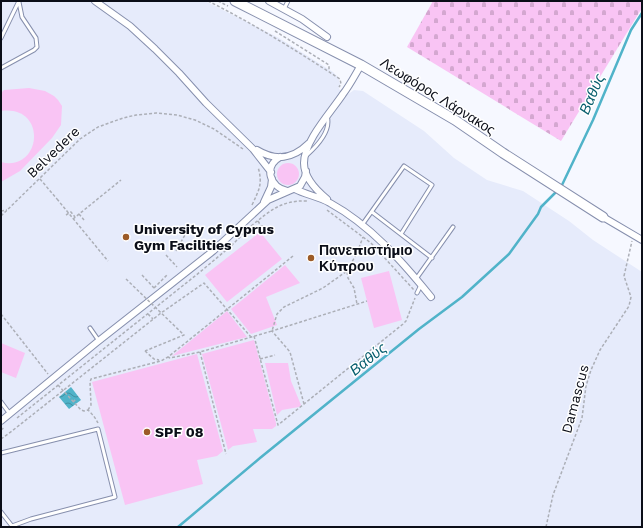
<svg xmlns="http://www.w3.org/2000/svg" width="643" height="528" viewBox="0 0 643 528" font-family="'Work Sans',sans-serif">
<defs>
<pattern id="cemetery-stones" width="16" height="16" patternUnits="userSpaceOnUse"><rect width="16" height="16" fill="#f9c4f4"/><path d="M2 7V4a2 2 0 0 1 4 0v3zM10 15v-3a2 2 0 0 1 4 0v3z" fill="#d4a7d0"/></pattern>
<pattern id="water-waves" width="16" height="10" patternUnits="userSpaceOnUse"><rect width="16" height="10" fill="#50b3c9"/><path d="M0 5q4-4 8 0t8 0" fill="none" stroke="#4190a2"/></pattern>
</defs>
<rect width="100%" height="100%" fill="#f6f8ff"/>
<path fill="#e6ebfb" d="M1 1H205L279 38 333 72 338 77 340 84 339 89 347 95 354 90 363 91 424 131 454 158 487 180 523 191 569 221 593 240 642 272V527H1Z"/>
<path fill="#f9c4f4" d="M29 88 45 91 54 96 58 100 62 106 61 125 52 138 20 171 1 182V162C41 173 49 105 1 111V93L4 90Z
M277 174a11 11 0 1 1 22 0a11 11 0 1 1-22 0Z
M260 232 282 259 227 302 205 275Z
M285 265 300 283 266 297 277 325 251 334 231 309Z
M389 271 402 320 374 328 361 278Z
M227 311 247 337 172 356Z
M254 340 276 423V426L272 429H253L257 442 233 446 228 450 202 354Z
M1 343 25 353 16 378 1 372Z
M197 354 223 451 217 456 197 460 203 484 125 505 92 382Z
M265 363H288L291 381 301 405 299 407 282 410 277 415Z"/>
<path fill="url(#cemetery-stones)" d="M433 1H642V8L561 141 407 47Z"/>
<path fill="url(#water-waves)" d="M71 387 81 400 69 409 59 397Z"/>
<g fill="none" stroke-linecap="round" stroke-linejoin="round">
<path stroke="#50b3c9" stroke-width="2.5" d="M562 185 593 120 631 30 642 13
M178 527 260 458 419 329 462 297 509 254 538 214 541 207 556 192"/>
<g stroke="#868fad" stroke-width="5">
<path id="service" d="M284 9 288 1
M1 38 18 3
M1 68 34 50 37 47 36 38 22 17 19 2
M307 155C317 146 332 131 327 116
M372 212 432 258
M362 225 404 166 432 185 401 234
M416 279 453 227
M417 293 421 285
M90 328 99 341
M1 402 10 414
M1 453 98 429 115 497 31 519 12 526 1 512"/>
</g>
<g stroke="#868fad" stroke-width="8">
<path id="minor" d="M95 1 130 26 155 49 179 73 206 103 253 149 271 172
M269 1 302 19 327 37
M257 150C275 161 293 159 308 144
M280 157C263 167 270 187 287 191
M295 189C306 195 318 196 330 203 370 225 402 261 431 297
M327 199C316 190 304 178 304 163 304 141 331 112 343 94 350 85 355 75 361 65
M264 202 271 187 272 179
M603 217 642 240
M1 421 96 343 213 251 268 200 300 186 305 177 306 171"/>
</g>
<g stroke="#868fad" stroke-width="11">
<path id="secondary" d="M235 1 361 65 455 120 503 153 603 217"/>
</g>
<path stroke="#acafb7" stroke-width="1.5" stroke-dasharray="3 2" stroke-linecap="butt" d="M208 1C254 24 297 51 340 79L341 84 339 87
M218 1 228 6
M275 31 329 65V71
M40 179 57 199
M252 205C259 190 263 184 258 167
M327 210 371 243 414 290
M1 211 7 210
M79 214 84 220
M66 215 71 212 75 217
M1 216 80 139 98 127 123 118 136 115 156 113 177 115 195 120 214 129 243 149
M73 219 121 180
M258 221 261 226H265L269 232H275
M251 226C270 211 281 200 307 201
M176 251 186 233 181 231
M166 255 177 267
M293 256 168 357 170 358 200 352 272 331 277 314 284 307 323 288 347 271 357 253 363 237
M347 272 348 278 354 288 357 304
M142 275 154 288
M154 288 168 274
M1 314 48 374
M148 314 153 319
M254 336 278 425 403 324 406 321 415 298
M145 351 154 359 159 360
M200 352 226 454
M260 359 275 355
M58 385 81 410 84 411 88 410C92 414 95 417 98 423
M73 402 76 399
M304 404 290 352 272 331 367 301
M88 410 91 405 90 382 91 379 161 361 168 357
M17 418 200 272 231 246 248 229
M1 430 5 427
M1 439 12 431 161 313 204 283 251 337
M546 527 553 495 582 418 586 386 591 370 600 350 629 306 631 297 624 276 632 241"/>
<use href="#service" stroke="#fff" stroke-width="3"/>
<use href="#minor" stroke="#fff" stroke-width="6"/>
<use href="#secondary" stroke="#fff" stroke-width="9"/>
<path stroke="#acafb7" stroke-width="1.5" stroke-dasharray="3 2" stroke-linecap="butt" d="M57 199 108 261
M126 279 184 335 145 351"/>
</g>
<g fill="#9c5b27" stroke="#fff" stroke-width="1.5">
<circle cx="126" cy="237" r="4"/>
<circle cx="311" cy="258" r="4"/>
<circle cx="147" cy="432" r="4"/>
</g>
<g text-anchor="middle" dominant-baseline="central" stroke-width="3" stroke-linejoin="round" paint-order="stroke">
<g font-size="14" fill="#0b0e18" stroke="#fff">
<text transform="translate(438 96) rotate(32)">Λεωφόρος Λάρνακος</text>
<text transform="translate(53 152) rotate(-44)">Belvedere</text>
<text transform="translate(575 399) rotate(-75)">Damascus</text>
</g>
<g font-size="14" font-weight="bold" fill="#0b0e18" stroke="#fff" text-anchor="start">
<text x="134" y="229">University of Cyprus<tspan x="134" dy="16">Gym Facilities</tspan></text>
<text x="319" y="250">Πανεπιστήμιο<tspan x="319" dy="16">Κύπρου</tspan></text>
<text x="155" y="432">SPF 08</text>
</g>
<g font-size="15" font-style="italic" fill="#085e6e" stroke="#fff">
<text transform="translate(592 94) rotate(-67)">Βαθύς</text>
<text transform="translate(368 359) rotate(-39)">Βαθύς</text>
</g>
</g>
<rect width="643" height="528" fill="none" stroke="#0b0e18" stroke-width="4"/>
</svg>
